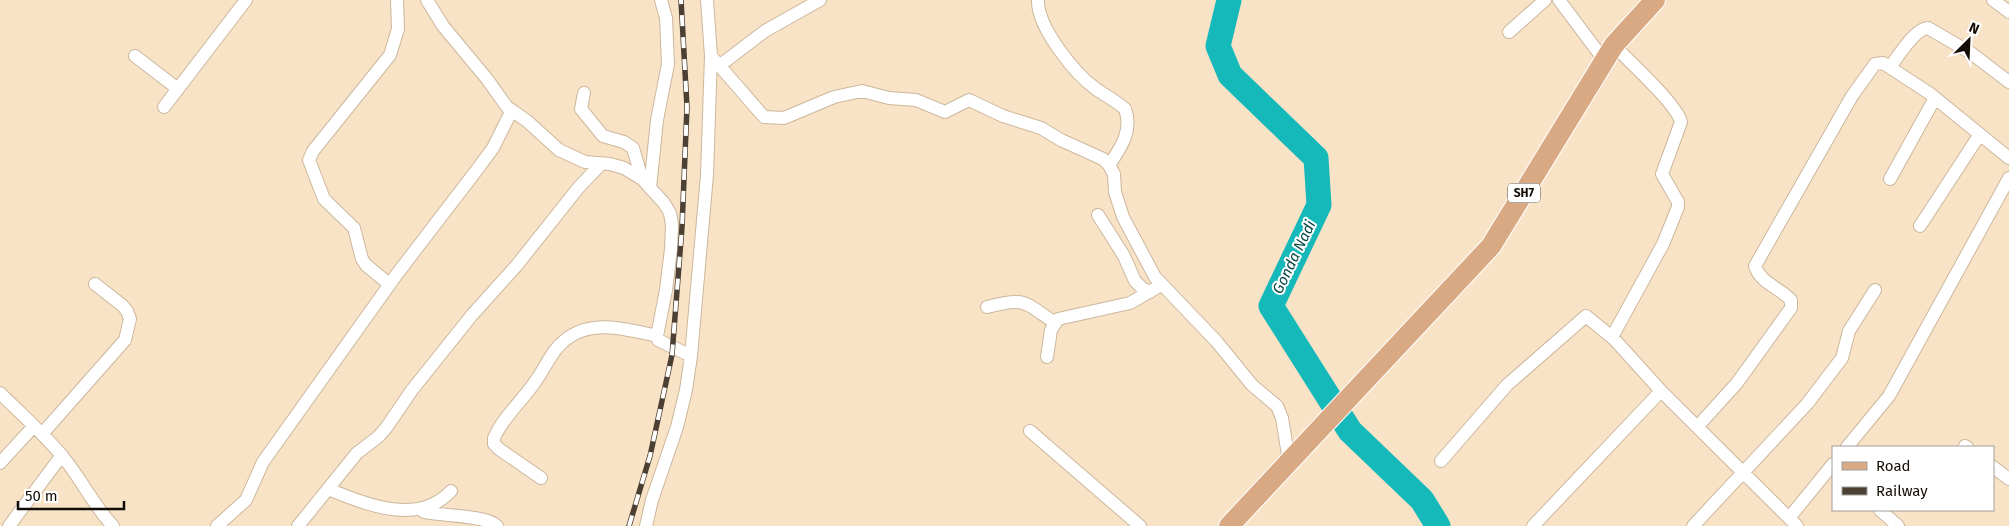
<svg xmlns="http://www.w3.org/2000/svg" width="2009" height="526" viewBox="0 0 2009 526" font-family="'Fira Sans',sans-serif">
<rect width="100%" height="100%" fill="#f9e3c7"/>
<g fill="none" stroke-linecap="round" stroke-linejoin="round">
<path stroke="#16b9ba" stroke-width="25" d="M1229 0 1218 46 1230 75 1316 158 1319 205 1271 306 1350 431 1422 500 1438 526"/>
<g stroke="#ccb79c" stroke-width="14">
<path id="street" d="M427 0 443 26 487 79 507 107 527 121 559 150 585 162 610 164 624 168 642 179 664 203 670 213 672 225 671 249 666 290 657 336 658 340 691 356
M1038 0C1037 27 1075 74 1096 89 1106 96 1116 101 1125 109 1133 130 1121 148 1109 165
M1559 0 1604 60
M1993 0 2009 12
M1509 32 1545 0
M135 56 178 89
M711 56 764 117 784 118 834 97 862 91 889 98 916 100 945 112 969 100 1003 116 1041 128 1061 140 1103 159 1109 165 1114 174 1115 192 1123 217 1155 277 1217 342 1252 385 1277 406 1282 418 1289 461
M719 66 765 31 820 0
M1890 67C1898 57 1915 28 1928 28L1971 53 2009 82
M584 93 581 109 603 136 624 142 633 148 642 179
M164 107 246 0
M1890 179 1935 98
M650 188 657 120 668 64 666 18 661 0
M1098 215 1124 256 1135 281 1142 288 1150 292
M1920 226 1980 134
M389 284 366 265 362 259 354 228 324 199 309 160 313 151 390 55 398 29 397 0
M987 307C1025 297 1023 301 1055 323
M1612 337 1663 244 1678 207V202L1662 174 1681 122C1676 103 1629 62 1614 45
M1047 357 1051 330 1058 319 1130 303 1161 285
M0 393C21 414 44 434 63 457 82 480 93 505 113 526
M1698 426 1737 383 1791 308V300C1779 287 1761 284 1755 266L1852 96 1875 64 1883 63 1929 93 2009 158
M1030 431 1140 526
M42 434 125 340 130 319 127 311 123 306 95 284
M1965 446 1967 447
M1847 447 1889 396 2009 178
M1441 461 1507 385 1586 316 1614 339 1661 391 1797 526
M0 463 34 426
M1993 467 2009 479
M541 478 499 449 494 444V438C503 417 522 401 535 382 545 369 551 351 564 341 590 318 627 329 657 336
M328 489C368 505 418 526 451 491
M1880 510 1898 526
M424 512C441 516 487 515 497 526
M1789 518 1833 464
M9 526 62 455
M217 526 246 500 263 462 397 274 476 171 493 148 512 110
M298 526 357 453 378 437 386 428 412 390 472 315 517 265 579 187 601 164
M646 526 652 500 677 427 686 390 691 356 707 175 711 56 707 0
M1533 526 1661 391
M1693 526 1807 404 1842 358 1849 331 1875 290"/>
</g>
<g stroke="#fff" stroke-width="22">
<path id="primary" d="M1229 526 1491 246 1614 45 1655 0"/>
</g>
<use href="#street" stroke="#fff" stroke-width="12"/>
<use href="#primary" stroke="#d9a983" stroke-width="20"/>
<g stroke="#4b4033" stroke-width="5.5">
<path id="rail" d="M629 526 650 456 672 355 682 227 687 107 681 0"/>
</g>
<use href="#rail" stroke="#fff" stroke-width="4" stroke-dasharray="11" stroke-linecap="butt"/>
</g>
<g text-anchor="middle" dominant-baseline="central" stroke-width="4" stroke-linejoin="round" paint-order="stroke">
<rect fill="#fff" stroke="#5a554f" stroke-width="1" x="1508" y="183.5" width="32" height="19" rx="4"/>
<g font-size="12" font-weight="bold" fill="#130c04">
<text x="1524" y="193">SH7</text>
</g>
<g font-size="15" font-style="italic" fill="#054747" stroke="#fff">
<text transform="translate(1294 257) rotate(-64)">Gonda Nadi</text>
</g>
</g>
<rect x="1832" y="446" width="162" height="65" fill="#ffffff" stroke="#a19e9b"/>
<rect x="1842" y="462" width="25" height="8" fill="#d9a983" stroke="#a19e9b"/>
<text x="1876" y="471" font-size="15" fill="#130c04">Road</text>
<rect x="1842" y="487" width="25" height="8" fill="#4b4033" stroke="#a19e9b"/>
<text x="1876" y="496" font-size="15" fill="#130c04">Railway</text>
<g transform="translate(1969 40) rotate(24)" stroke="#ffffff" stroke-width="4" paint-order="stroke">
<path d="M0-4L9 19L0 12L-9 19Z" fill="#130c04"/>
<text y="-8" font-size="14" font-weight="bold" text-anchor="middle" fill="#130c04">N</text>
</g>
<path d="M18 501v8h106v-8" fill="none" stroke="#130c04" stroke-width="2.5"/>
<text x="25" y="501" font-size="15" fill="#130c04" stroke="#ffffff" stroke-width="4" paint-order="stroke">50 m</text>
</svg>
